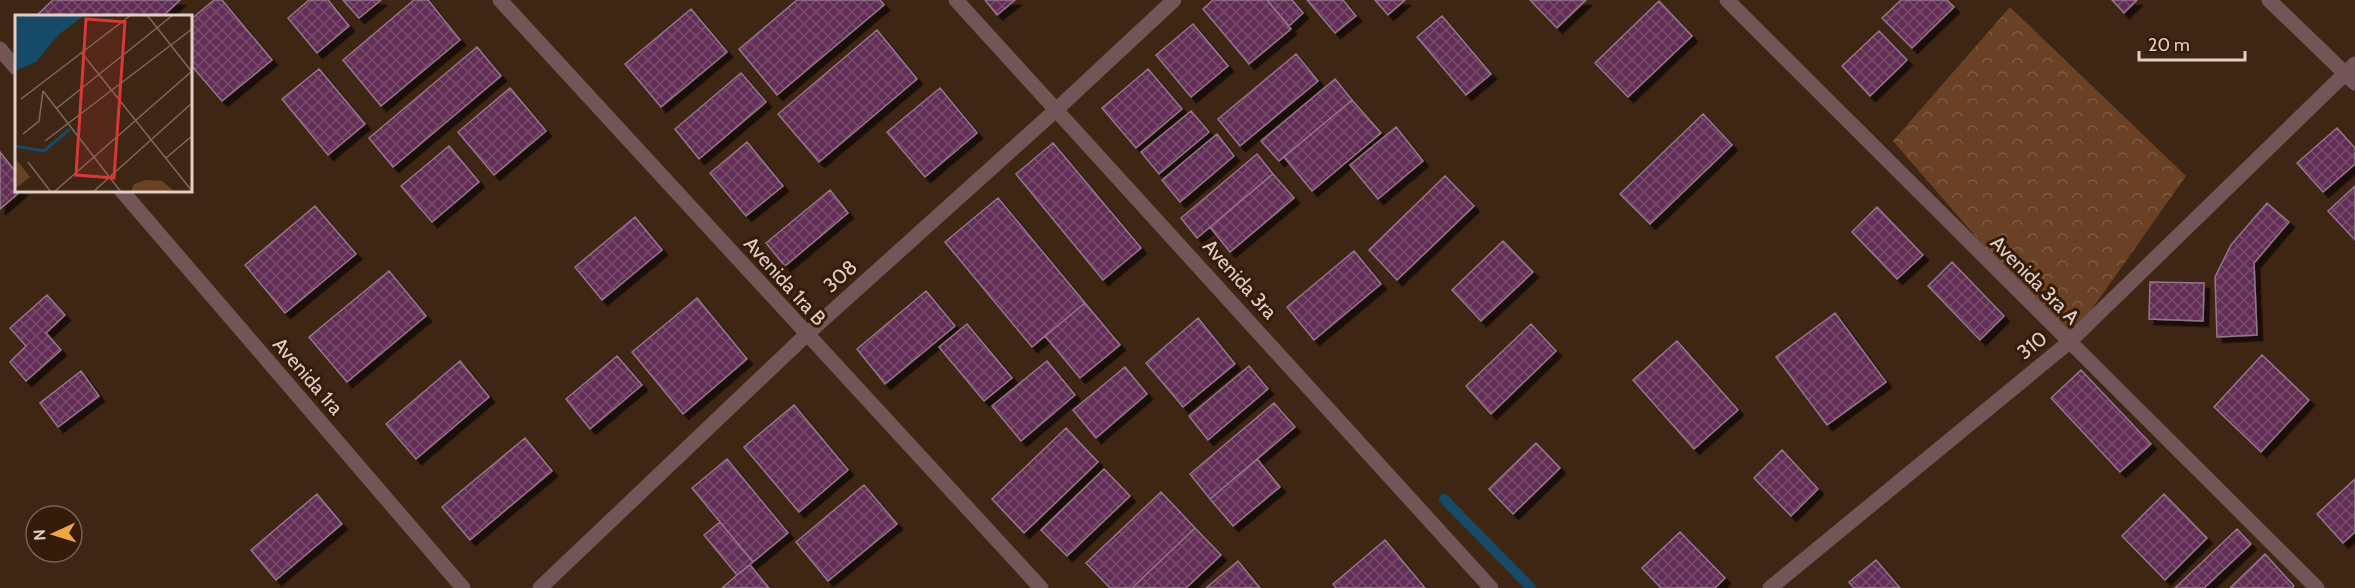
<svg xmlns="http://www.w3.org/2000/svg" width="2355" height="588" viewBox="0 0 2355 588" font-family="Cabin,sans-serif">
<defs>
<pattern id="park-crowns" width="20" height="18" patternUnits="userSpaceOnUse" patternTransform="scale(1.5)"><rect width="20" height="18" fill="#6a4124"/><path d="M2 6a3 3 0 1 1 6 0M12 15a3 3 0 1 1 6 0" fill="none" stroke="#7f5b42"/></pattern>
<pattern id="building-cross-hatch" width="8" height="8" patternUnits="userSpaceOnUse" patternTransform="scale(1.5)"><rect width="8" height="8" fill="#632f56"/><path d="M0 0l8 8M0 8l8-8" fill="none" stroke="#794c6d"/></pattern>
<filter id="shadow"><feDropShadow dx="5.5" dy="5.5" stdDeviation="0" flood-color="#0009"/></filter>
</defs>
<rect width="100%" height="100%" fill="#3e2514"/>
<path fill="url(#park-crowns)" d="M2010 7 2186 176 2068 343 1893 141Z"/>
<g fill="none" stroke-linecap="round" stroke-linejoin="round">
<path stroke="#164a69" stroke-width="10" d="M1444 499 1531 588"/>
</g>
<path fill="url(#building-cross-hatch)" stroke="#94768b" stroke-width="1.5" filter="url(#shadow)" d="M53 0H180L163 16H36Z
M214 0H222L272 60 222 101 190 64V20Z
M309 0H328L349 26 317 53 288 18Z
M343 0H381L359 18Z
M414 0H428L460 40 381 106 343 60Z
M797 0H880L884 5 777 95 739 49Z
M985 0H1015L997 15Z
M1213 0H1267L1291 29 1249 64 1203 9Z
M1267 0H1292L1303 13 1289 26Z
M1307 0H1343L1356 16 1335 33Z
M1375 0H1405L1388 15Z
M1530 0H1586L1557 28Z
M1901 0H1947L1954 7 1912 48 1882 18Z
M2112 0H2137L2124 13Z
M1659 1 1692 36 1628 97 1595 63Z
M691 9 727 52 661 107 625 64Z
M1442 16 1491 74 1466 95 1417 37Z
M1193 24 1228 66 1191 97 1156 55Z
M877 30 917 79 819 162 778 114Z
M1879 31 1907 60 1870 96 1842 66Z
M477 47 501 76 393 167 369 138Z
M1296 54 1318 81 1240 146 1218 119Z
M319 69 365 124 328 155 282 99Z
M1148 69 1182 109 1136 148 1102 108Z
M741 73 766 102 699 159 675 129Z
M1335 79 1352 100 1279 161 1261 141Z
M510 88 546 131 494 175 458 132Z
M940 88 977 133 925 177 887 132Z
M1352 100 1381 133 1312 191 1284 157Z
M1191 111 1209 132 1159 174 1141 152Z
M1703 114 1732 145 1650 224 1620 194Z
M1396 127 1423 161 1378 199 1350 165Z
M2337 128 2355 148V164L2323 192 2297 163Z
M1217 134 1234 156 1180 202 1162 180Z
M747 142 783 186 746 216 710 173Z
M1053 143 1141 248 1103 280 1016 174Z
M449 146 479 182 432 222 401 186Z
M0 152 16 172V190H22L0 209Z
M1257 154 1273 174 1197 238 1181 218Z
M1273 174 1294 198 1230 252 1210 227Z
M1445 176 1474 206 1397 280 1369 250Z
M2355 186V240L2328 211Z
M830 190 848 213 785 266 766 243Z
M998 198 1085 303 1032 347 945 242Z
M2267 203 2289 222 2254 263 2257 335 2217 337 2215 277 2231 245Z
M315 206 356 254 285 313 245 265Z
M1877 207 1923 255 1897 279 1852 232Z
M635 217 662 250 602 300 575 267Z
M1503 241 1533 272 1481 321 1452 290Z
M1354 251 1381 284 1314 340 1287 307Z
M1952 262 2004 316 1980 340 1928 286Z
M389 271 426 316 347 382 309 337Z
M2150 282 2204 283 2203 321 2149 319Z
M926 291 955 326 885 384 857 349Z
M47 295 65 315 46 333 61 350 26 381 10 362 26 346 10 328Z
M697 298 747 359 683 414 632 352Z
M1085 303 1120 345 1080 378 1045 336Z
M1835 313 1886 382 1827 425 1776 357Z
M1198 318 1235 364 1183 407 1146 363Z
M967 324 1012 378 984 401 939 347Z
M1531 324 1556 351 1491 414 1466 386Z
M1677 341 1738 410 1694 449 1633 380Z
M2262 355 2309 400 2261 452 2214 407Z
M617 356 642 385 590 429 566 399Z
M460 361 489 397 416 459 386 424Z
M1047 361 1075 395 1021 441 992 406Z
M1249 366 1268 389 1208 440 1189 416Z
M1125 367 1147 394 1096 438 1073 410Z
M2081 370 2151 444 2120 472 2051 398Z
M81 371 99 396 58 427 40 403Z
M1274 403 1295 427 1210 499 1190 474Z
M794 405 848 470 799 512 744 447Z
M1066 428 1098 462 1024 533 992 499Z
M525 438 552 471 470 540 442 507Z
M1536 443 1560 468 1513 514 1489 489Z
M1782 450 1818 489 1791 516 1754 478Z
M727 459 788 533 753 562 692 488Z
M1257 459 1280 487 1233 526 1210 499Z
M1104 469 1130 496 1067 556 1041 530Z
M2355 479V532L2343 543 2317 514Z
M864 485 897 524 828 581 796 542Z
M1161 492 1195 528 1132 588H1110L1086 563Z
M317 494 342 524 276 580 251 550Z
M2164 494 2207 538 2165 580 2122 536Z
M720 522 753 562 737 575 704 535Z
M1195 528 1221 555 1186 588H1132Z
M2237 529 2251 544 2204 588H2175Z
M1680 532 1725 578 1715 588H1661L1642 568Z
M1385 540 1425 588H1336L1333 584Z
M2265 554 2294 586 2292 588H2230Z
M1876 560 1900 588H1854L1849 582Z
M1238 561 1260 588H1206Z
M750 565 769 588H722L737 575Z"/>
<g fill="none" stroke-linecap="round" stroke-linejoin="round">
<path stroke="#745557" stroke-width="15" d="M500 0 1041 588
M956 0 1491 588
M1727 0 2317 588
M2269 0 2355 83
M0 49 16 68
M121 190 463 588
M540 588 806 335 1057 109 1174 0
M1770 588 2068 343 2355 64"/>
</g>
<g text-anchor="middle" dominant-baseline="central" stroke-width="6" stroke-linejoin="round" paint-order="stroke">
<g font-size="20" fill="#e0cfc5" stroke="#341b0a">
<text transform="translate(840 276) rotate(-42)">308</text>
<text transform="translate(1240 279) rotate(48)">Avenida 3ra</text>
<text transform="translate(2035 280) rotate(45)">Avenida 3ra A</text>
<text transform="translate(785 281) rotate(48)">Avenida 1ra B</text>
<text transform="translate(2032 345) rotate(-39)">310</text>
<text transform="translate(308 376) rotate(49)">Avenida 1ra</text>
</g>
</g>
<g transform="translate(15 15)">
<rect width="177" height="177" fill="#3e2514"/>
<path d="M0 143 15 162 0 174ZM131 165 147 166 160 177H116L119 169Z" fill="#6a4124"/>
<path d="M0 0H70L43 20 21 47 0 56Z" fill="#164a69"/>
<path fill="none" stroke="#164a69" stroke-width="3" d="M0 131 29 136 55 114"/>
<path fill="none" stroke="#7f695b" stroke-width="1.5" d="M132 0 177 57M66 37 177 176M28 76 106 177M6 84 116 0M42 93 158 0M8 119 24 106 28 76M30 126 177 14M151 143 177 121M13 147 36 177M39 177 177 56M78 177 177 88"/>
<path fill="#d73938" fill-opacity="0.15" stroke="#d73938" stroke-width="3" d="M71 4 110 7 99 163 61 160Z"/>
<rect width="177" height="177" fill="none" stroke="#e0cfc5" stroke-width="3"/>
</g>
<g transform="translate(54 534) rotate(266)"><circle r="28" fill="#341b0a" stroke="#796355" stroke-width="1.5"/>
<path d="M0-4.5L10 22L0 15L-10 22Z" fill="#f0a63e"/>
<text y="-9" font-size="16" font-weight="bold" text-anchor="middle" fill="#e0cfc5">N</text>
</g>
<path d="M2139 51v9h106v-9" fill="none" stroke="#e0cfc5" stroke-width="3"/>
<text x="2148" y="51" font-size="18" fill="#e0cfc5" stroke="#341b0a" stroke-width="4.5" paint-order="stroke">20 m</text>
</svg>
